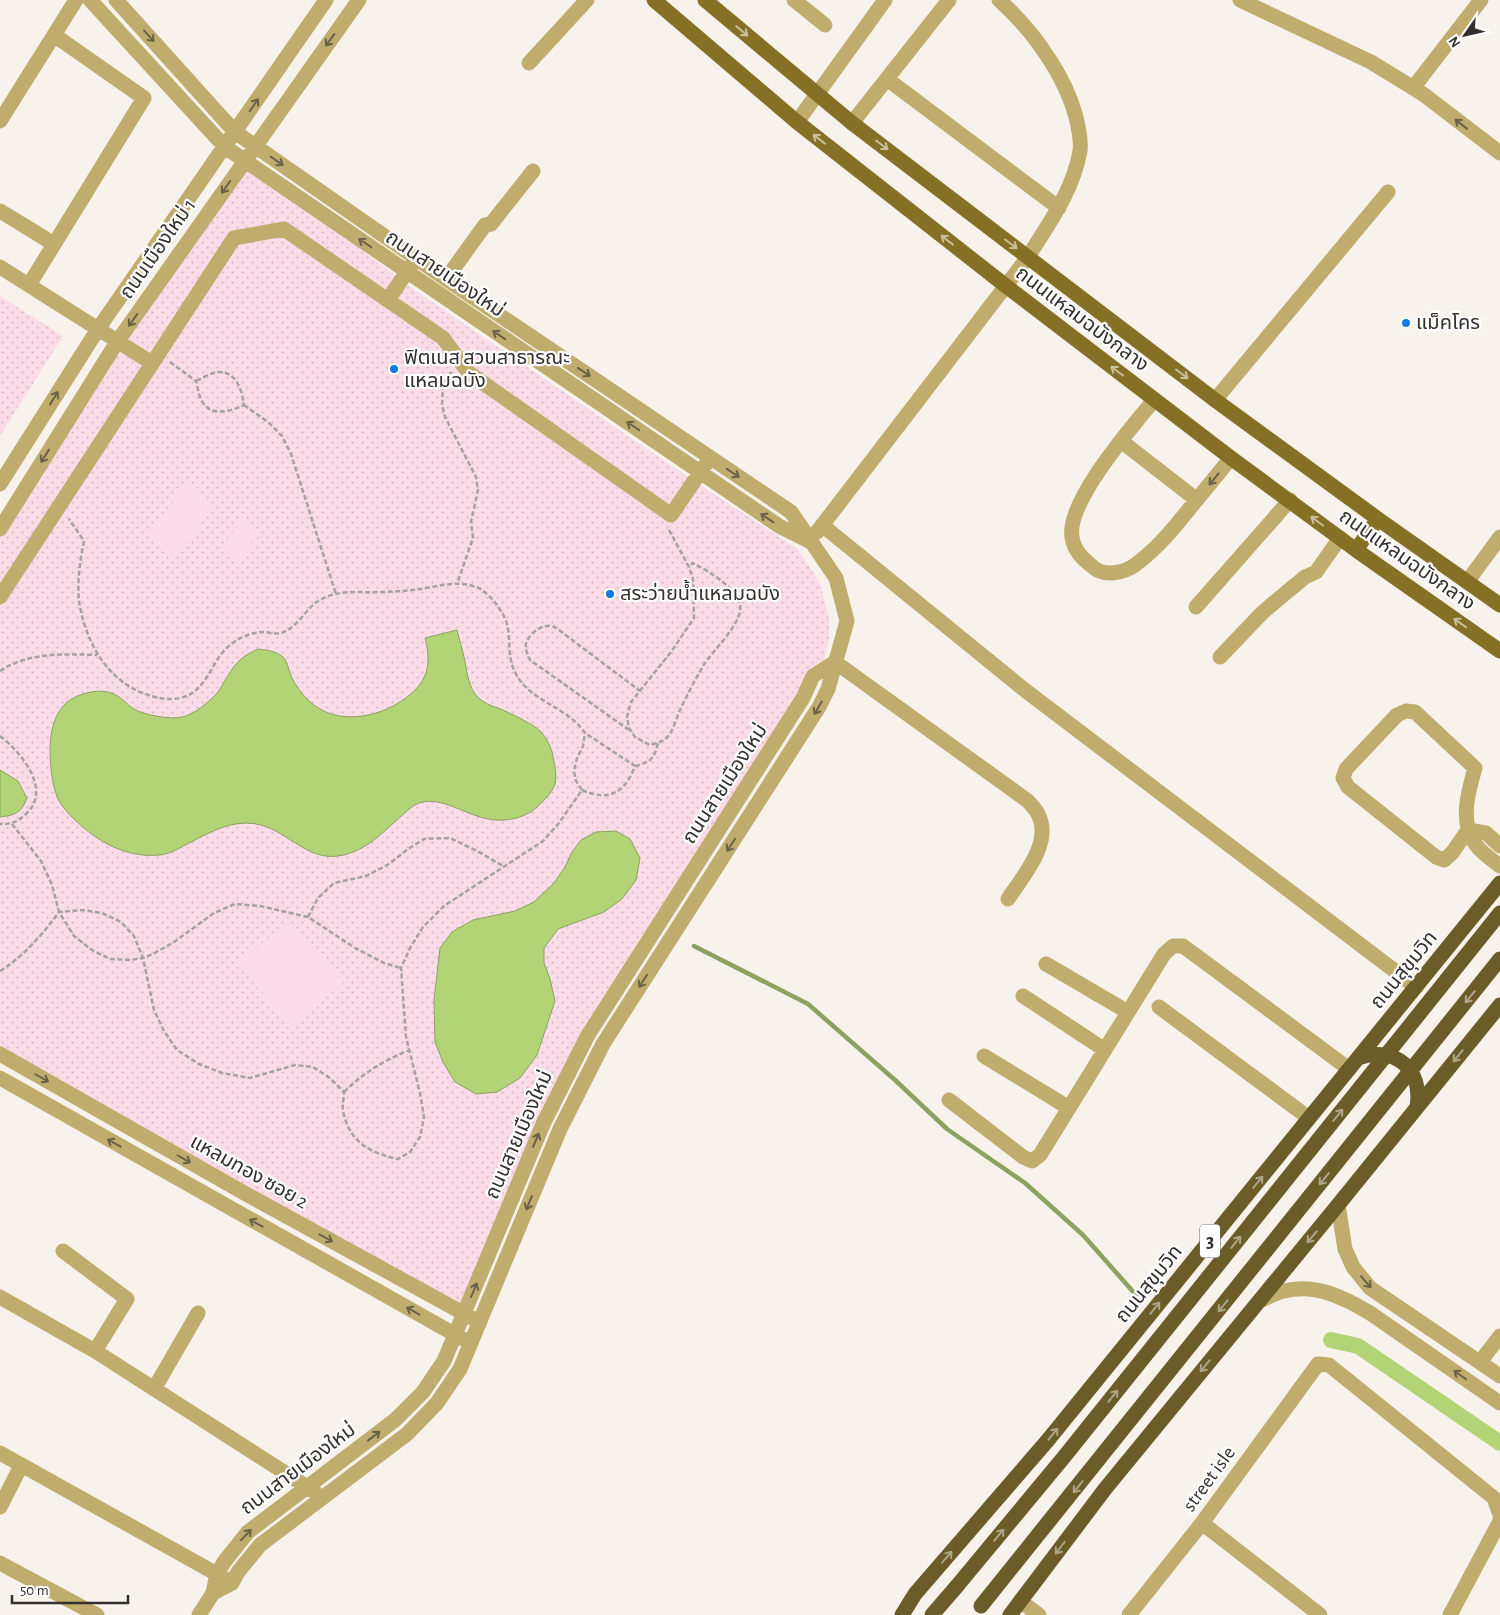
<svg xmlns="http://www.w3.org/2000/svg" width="1500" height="1615" viewBox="0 0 1500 1615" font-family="'Alegreya Sans','Noto Sans Thai',sans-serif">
<defs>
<pattern id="grass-dots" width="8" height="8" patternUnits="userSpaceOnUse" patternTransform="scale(1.25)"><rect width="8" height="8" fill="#fadbe7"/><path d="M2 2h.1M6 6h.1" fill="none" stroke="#d7bcc6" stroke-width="1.8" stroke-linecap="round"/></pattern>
</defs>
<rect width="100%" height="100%" fill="#f8f2ed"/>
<path fill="url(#grass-dots)" d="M245 161 413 289 694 481 798 549 820 583 829 619V639L824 660 811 667 794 699 586 1023 544 1106 464 1313 0 1053V529Z
M0 296 63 336 0 436Z"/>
<path fill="#fadbe7" d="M187 484 215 506 176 556 148 535Z
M243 520 260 534 236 562 219 549Z
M289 920 343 983 292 1027 238 964Z"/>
<path fill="#b2d476" stroke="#8ca260" d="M457 630C459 639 462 648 464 657 467 670 467 682 475 694 482 703 492 706 503 710 513 715 534 724 541 732 547 738 552 749 553 757 555 766 557 775 555 784 552 793 544 800 538 806 529 815 517 819 504 820 473 823 445 794 419 803 411 806 404 814 397 820 384 831 370 846 353 852 306 871 289 823 246 823 226 823 207 834 189 843 180 848 170 854 159 855 126 858 98 842 75 820 69 814 62 807 58 799 50 780 47 742 54 723 56 716 60 709 65 704 75 694 98 688 111 693 121 696 126 704 134 709 143 715 172 720 182 717 194 715 210 701 218 692 225 682 230 669 240 660 245 655 252 652 258 649 267 650 276 651 283 657 288 662 289 672 292 678 308 709 334 722 368 715 385 712 405 701 417 688 430 673 430 657 425 638Z
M0 770 18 781 27 798C21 813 16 815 0 817Z
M616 831 630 839 640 858 636 880 622 899 604 912 558 929 544 948V963L550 979 555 1001 537 1055 520 1078 497 1092 476 1094 455 1082 443 1062 435 1042 434 1000 440 948 452 932 473 920 515 911 534 902 554 883 565 867 572 852 581 840 596 832Z"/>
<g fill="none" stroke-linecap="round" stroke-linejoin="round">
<path stroke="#8ca260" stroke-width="4.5" d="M694 946 808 1004 895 1080 947 1129 1025 1183 1083 1235 1136 1295"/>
<path stroke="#b2d476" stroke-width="16" d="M1331 1340 1358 1346 1500 1443"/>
<path stroke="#a7a29e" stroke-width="2.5" stroke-dasharray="5 2.5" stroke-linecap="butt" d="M170 362 196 381C198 388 199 398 203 403 213 417 231 411 244 405 242 391 237 372 219 372 212 372 203 378 196 381
M451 372 443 385 442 405 445 417 476 477 478 490 471 522 473 538 457 584
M244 405 268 422 282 436 291 454 336 594
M669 530 689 567 693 579 694 618 671 652 631 702 627 717 629 728 635 737 650 745C658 743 665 741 670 734 674 727 677 717 680 710 687 695 695 680 703 666 712 651 744 622 740 605 734 585 709 572 693 563L689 567
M0 671C28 652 64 654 97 655
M629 730 530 660C528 655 525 650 526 644 528 635 541 624 551 626 554 626 556 628 559 630L640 691
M0 736C20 751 52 789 27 813 17 822 14 824 0 824
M635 766C651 762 654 759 658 743
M582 790C609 802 625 793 635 766L585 733
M12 824 41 861 52 885 59 912 74 936 92 950 110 959 130 960 143 958 153 954 174 942 214 913 235 904 260 906 308 917 355 948 384 963 401 968
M308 917 318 898 334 883 366 876 389 864 408 849 424 839 450 838 477 851 505 867
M0 971C24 956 42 935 59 912L82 910 102 913 121 922 134 936 143 958 154 1010 164 1031 177 1050 199 1064 222 1073 250 1078 295 1065 313 1067 330 1078 344 1092C344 1098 342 1105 343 1111 349 1142 370 1153 398 1159L410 1152 420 1137 424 1117 420 1093 406 1037 401 968 410 948 423 927 444 906 543 841 559 823 582 790 576 781 574 771 577 758 583 746 585 733C566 705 529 702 515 672 507 657 511 640 507 624 505 616 499 608 494 601 488 595 482 588 473 586 453 580 433 588 413 590 402 591 391 592 379 592 359 593 339 589 320 600 306 607 297 630 280 633 275 634 270 633 265 632 252 632 240 637 230 645 210 661 208 692 180 698 165 701 153 697 140 692 104 676 85 639 79 601 77 582 80 560 84 541L69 519
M344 1092C366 1071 382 1062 409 1050"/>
<path stroke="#c0ac6d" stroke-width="15" d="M90 0 225 147 779 526 809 541
M116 0 235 132 446 279 791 512 836 578 847 621 828 689 819 707 603 1044 560 1129 460 1369 437 1403 407 1434 260 1545 238 1572 232 1583 213 1593
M794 0 825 25
M1240 0 1371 62 1423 94 1500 153
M529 63 587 0
M887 79 1059 208
M1413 88 1481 0
M0 121 76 0
M797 122 885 0
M852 123 949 0
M0 211 54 244
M0 267 152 363
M446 279 485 225 491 224 533 171
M29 285 144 98 54 35
M388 300 412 264
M1154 400C1132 427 1066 502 1072 537 1074 551 1083 559 1093 567 1104 577 1124 573 1135 565 1157 549 1174 528 1190 508 1204 491 1218 474 1231 458
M1215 400 1388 192
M1121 441 1197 500
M0 484 98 329 326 0
M822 525 1026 691 1416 987
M0 529 117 342 359 0
M817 532 1028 257C1049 223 1073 191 1080 151 1081 145 1080 138 1079 132 1072 84 1035 32 999 0
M1467 582 1500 537
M0 597 234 238 284 229 443 338 469 373 671 515 710 458
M1196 607 1290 500
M1220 657 1262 613 1276 601 1305 577 1316 572 1340 538
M835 662 1028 801C1031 805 1036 809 1038 814 1053 843 1023 876 1008 899
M1468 830 1452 853 1444 860 1436 857 1348 787 1343 778 1346 769 1397 715 1406 711 1415 712 1475 768C1468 792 1459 823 1476 845 1482 853 1492 860 1500 866
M1468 830 1486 833 1500 846
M1046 964 1128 1012
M1023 996 1105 1050
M1159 1007 1309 1118
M0 1054 246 1194 472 1318
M984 1056 1069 1108
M0 1078 463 1339
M949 1100 1023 1157 1032 1161 1040 1155 1164 954 1173 946H1183L1349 1069
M1338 1205 1345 1249 1353 1267 1370 1288 1500 1376
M63 1251 127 1299 95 1351
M0 1297 95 1351 315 1492
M1259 1301C1267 1298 1275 1293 1284 1291 1315 1283 1343 1297 1370 1313L1500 1403
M1480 1362 1500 1336
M154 1389 198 1313
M0 1453 224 1578
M0 1507 21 1466
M1202 1523 1320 1615
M0 1563 97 1615
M1020 1601 1039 1615
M199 1615 213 1593 217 1574 224 1562 248 1532 395 1420 423 1392 444 1361 544 1122 588 1035 803 698 813 676 835 662
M1129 1615 1202 1523 1318 1364 1329 1365 1494 1498 1500 1515
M1450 1615 1500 1521"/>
<path stroke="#867026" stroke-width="15" d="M654 0 797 122 1006 286 1231 458 1356 550 1500 651
M705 0 852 123 1215 400 1378 519 1500 605
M1356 550 1378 519"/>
<path stroke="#6c5c27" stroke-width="15" d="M1358 1058C1395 1045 1423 1069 1417 1107
M902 1615 915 1594 1048 1440 1500 883
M932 1615 957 1586
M1010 1615 1105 1489 1338 1205 1500 1005"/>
<path stroke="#6c5c27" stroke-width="15" d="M957 1586 1064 1457 1500 913
M981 1606 1500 959"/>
</g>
<defs><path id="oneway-shaft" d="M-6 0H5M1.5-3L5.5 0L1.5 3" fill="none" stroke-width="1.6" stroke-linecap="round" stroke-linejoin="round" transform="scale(1.25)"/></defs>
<g stroke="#c9bf9d">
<use href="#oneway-shaft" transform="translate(742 31) rotate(40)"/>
<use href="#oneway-shaft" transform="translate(819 139) rotate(-142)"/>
<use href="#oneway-shaft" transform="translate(882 145) rotate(37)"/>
<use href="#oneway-shaft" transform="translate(947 240) rotate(-142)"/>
<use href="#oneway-shaft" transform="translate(1011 244) rotate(37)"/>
<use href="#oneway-shaft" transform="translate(1117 371) rotate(-143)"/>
<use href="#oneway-shaft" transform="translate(1182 374) rotate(37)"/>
<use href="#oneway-shaft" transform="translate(1317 521) rotate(-143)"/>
<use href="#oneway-shaft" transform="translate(1460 623) rotate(-145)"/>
</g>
<g stroke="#6b6147">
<use href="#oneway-shaft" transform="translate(149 36) rotate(48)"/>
<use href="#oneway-shaft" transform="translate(330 40) rotate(126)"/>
<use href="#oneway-shaft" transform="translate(254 105) rotate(-55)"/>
<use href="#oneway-shaft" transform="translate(1461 124) rotate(-142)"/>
<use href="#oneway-shaft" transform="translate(277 161) rotate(35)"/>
<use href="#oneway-shaft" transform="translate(226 187) rotate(125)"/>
<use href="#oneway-shaft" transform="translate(365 243) rotate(-146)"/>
<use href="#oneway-shaft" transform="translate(133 320) rotate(125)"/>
<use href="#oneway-shaft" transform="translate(499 335) rotate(-146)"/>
<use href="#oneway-shaft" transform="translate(584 372) rotate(34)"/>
<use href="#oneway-shaft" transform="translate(54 398) rotate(-58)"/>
<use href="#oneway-shaft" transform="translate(633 426) rotate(-146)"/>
<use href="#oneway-shaft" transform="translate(45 456) rotate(122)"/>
<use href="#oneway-shaft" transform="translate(733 473) rotate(34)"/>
<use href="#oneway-shaft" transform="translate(1214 479) rotate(130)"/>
<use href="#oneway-shaft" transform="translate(767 518) rotate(-146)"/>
<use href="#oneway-shaft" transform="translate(818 708) rotate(120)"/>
<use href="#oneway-shaft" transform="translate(731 845) rotate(123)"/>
<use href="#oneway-shaft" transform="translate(643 981) rotate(123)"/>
<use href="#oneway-shaft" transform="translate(42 1078) rotate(30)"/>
<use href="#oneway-shaft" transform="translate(536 1140) rotate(-67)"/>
<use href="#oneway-shaft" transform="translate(114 1143) rotate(-151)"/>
<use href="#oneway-shaft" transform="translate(184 1159) rotate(30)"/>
<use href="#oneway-shaft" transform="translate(529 1203) rotate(113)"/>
<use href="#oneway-shaft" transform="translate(256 1223) rotate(-151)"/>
<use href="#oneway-shaft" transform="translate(326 1238) rotate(29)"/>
<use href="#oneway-shaft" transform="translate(1366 1282) rotate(49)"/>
<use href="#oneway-shaft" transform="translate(474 1290) rotate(-67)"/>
<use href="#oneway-shaft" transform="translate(413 1311) rotate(-151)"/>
<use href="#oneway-shaft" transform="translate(1460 1375) rotate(-145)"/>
<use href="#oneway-shaft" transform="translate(374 1436) rotate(-38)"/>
<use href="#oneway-shaft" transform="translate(246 1535) rotate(-46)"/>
</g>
<g stroke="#aea588">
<use href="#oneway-shaft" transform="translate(1470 997) rotate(129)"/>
<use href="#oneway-shaft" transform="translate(1458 1056) rotate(129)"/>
<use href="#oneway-shaft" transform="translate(1338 1115) rotate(-51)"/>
<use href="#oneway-shaft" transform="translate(1324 1179) rotate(129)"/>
<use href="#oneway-shaft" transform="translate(1258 1182) rotate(-51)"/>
<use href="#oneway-shaft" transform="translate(1312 1237) rotate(130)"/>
<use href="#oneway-shaft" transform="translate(1236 1242) rotate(-51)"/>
<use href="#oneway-shaft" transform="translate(1223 1306) rotate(129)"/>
<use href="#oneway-shaft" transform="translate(1155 1308) rotate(-51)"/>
<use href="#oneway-shaft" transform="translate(1205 1366) rotate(129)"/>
<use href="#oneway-shaft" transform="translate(1113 1396) rotate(-51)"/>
<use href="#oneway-shaft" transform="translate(1053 1434) rotate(-51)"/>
<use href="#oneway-shaft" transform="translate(1078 1487) rotate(129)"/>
<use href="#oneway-shaft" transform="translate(999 1535) rotate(-50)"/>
<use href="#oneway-shaft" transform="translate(1060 1548) rotate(127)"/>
<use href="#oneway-shaft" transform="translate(947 1557) rotate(-49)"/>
</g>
<g fill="#0c7ce3" stroke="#fff" stroke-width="2">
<circle cx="1406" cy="323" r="5"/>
<circle cx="394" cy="369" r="5"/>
<circle cx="610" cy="594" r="5"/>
</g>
<g text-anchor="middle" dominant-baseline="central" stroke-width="4.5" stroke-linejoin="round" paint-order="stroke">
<rect fill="#fff" stroke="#706d6d" stroke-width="1" x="1200" y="1224.5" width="20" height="33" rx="4"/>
<g font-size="19" font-weight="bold" fill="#322f2e">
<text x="1210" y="1241">3</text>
</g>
<g font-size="20" fill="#322f2e" stroke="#fff">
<text transform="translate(158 249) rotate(-55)">ถนนเมืองใหม่ 1</text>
<text transform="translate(445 274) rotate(34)">ถนนสายเมืองใหม่</text>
<text transform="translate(1082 319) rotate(37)">ถนนแหลมฉบังกลาง</text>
<text transform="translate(1407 560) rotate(35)">ถนนแหลมฉบังกลาง</text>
<text transform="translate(725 784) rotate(-57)">ถนนสายเมืองใหม่</text>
<text transform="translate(1404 970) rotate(-51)">ถนนสุขุมวิท</text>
<text transform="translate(519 1135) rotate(-66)">ถนนสายเมืองใหม่</text>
<text transform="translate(249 1172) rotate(29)">แหลมทอง ซอย 2</text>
<text transform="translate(1149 1284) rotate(-51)">ถนนสุขุมวิท</text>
<text transform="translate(298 1469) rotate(-37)">ถนนสายเมืองใหม่</text>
<text transform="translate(1209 1479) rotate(-54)">street isle</text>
</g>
<g font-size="20" fill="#322f2e" stroke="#fff" text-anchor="start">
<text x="1416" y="323">แม็คโคร</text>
<text x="404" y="358">ฟิตเนส สวนสาธารณะ<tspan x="404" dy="23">แหลมฉบัง</tspan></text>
<text x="620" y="594">สระว่ายน้ำแหลมฉบัง</text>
</g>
</g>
<g transform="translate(1465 35) rotate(236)" stroke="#ffffff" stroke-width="4" paint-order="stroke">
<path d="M0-4L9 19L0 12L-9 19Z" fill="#322f2e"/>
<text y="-8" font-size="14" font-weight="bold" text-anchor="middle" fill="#322f2e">N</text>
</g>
<path d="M12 1595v8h116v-8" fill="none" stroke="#322f2e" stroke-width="2.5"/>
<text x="20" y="1595" font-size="15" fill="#322f2e" stroke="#ffffff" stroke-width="4" paint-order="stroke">50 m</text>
</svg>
